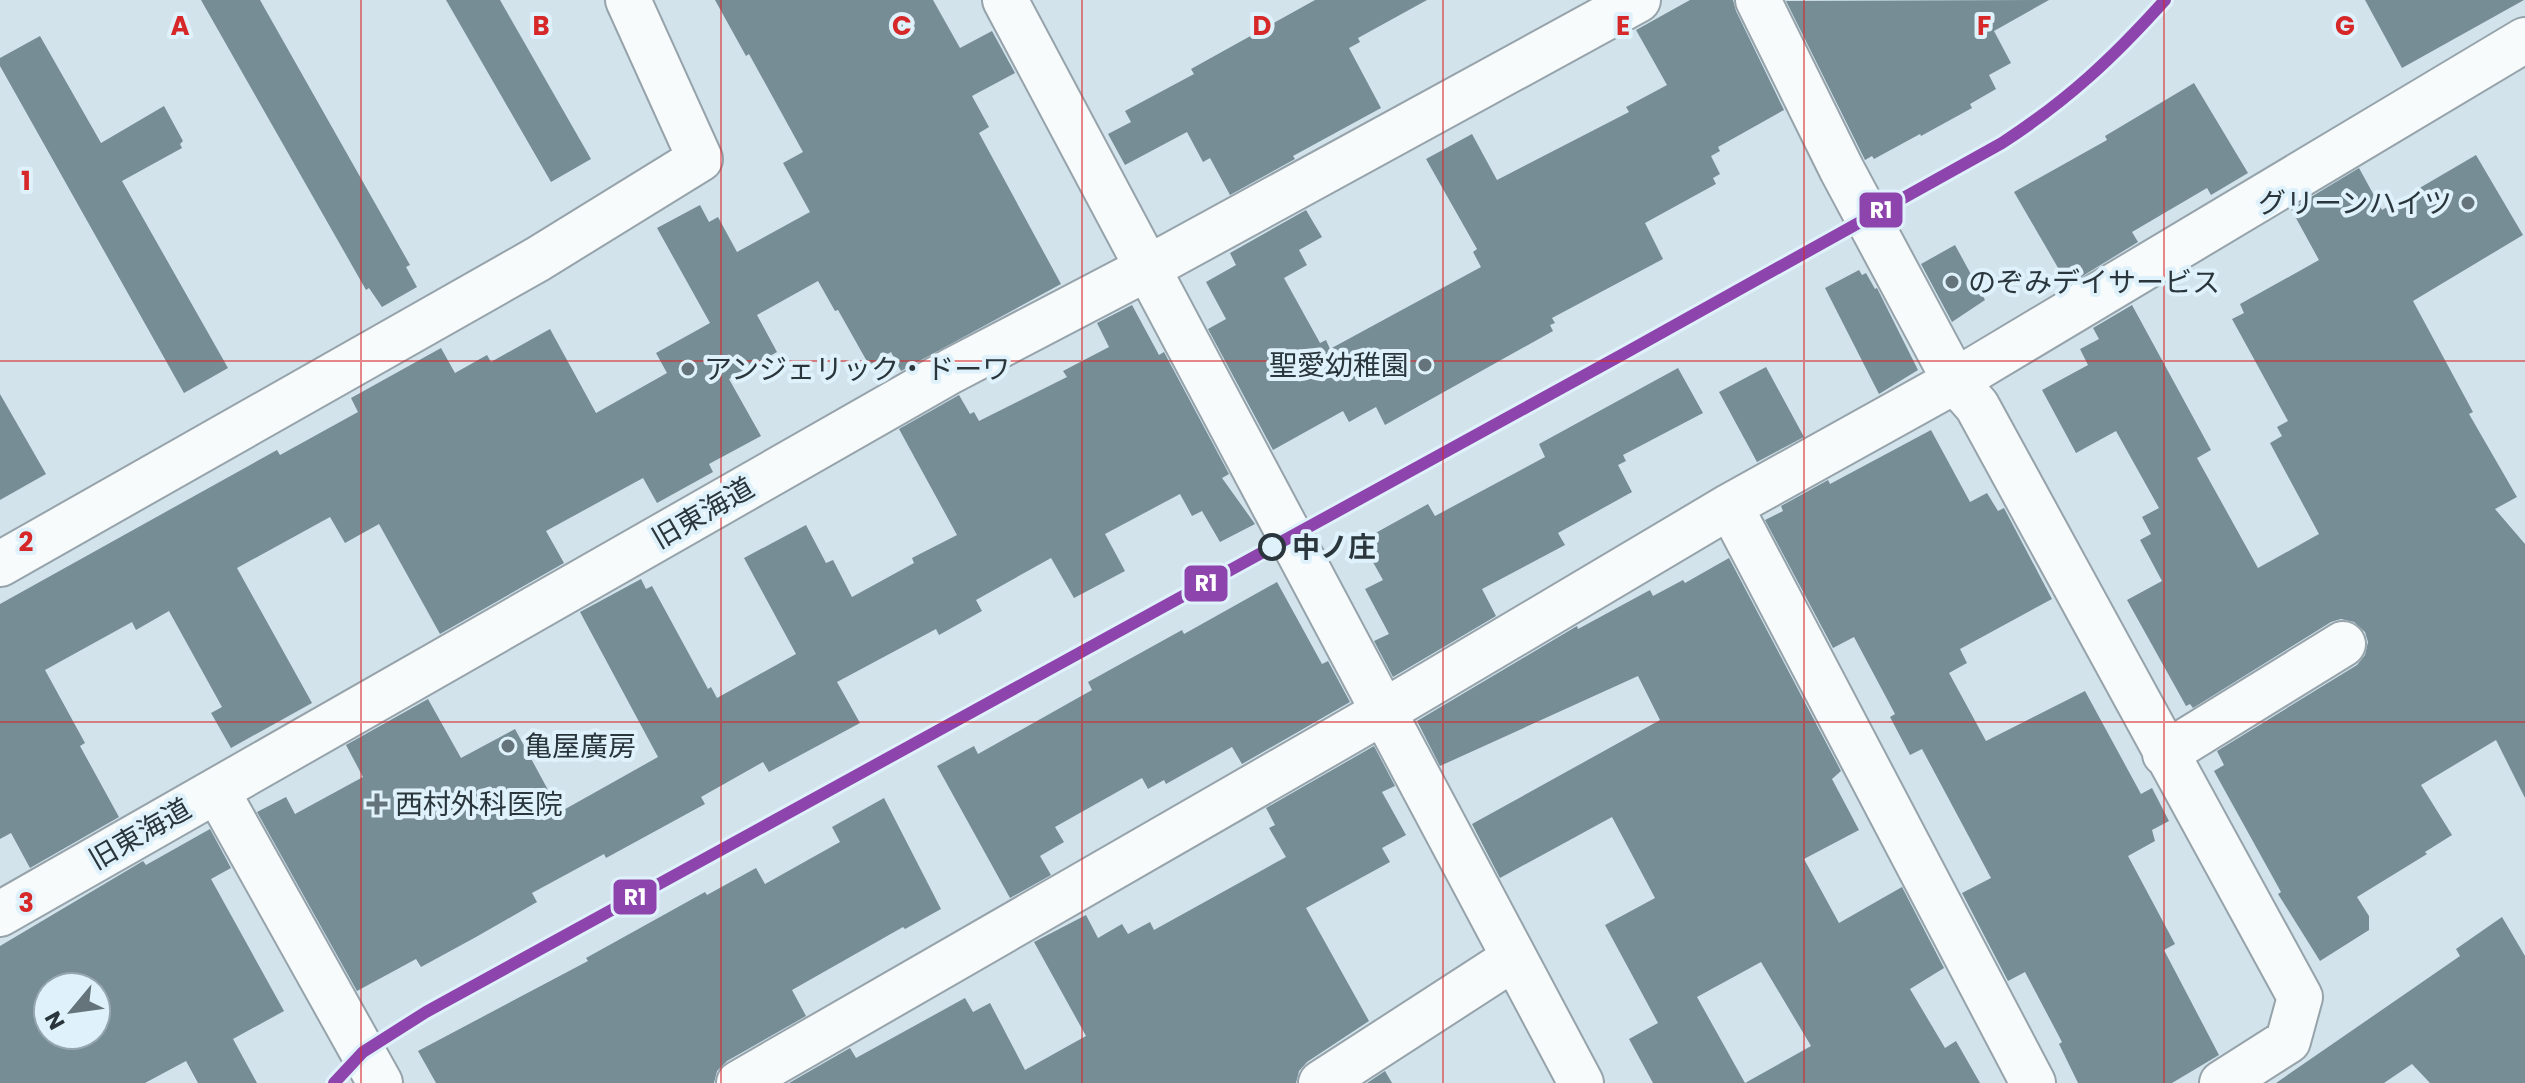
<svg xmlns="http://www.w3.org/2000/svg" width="2525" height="1083" viewBox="0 0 2525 1083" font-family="Poppins,'Noto Sans JP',sans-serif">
<rect width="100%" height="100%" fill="#d2e3ec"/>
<path fill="#768d96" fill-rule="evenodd" d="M201 0H260L410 265 406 267 417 287 382 307 369 288 366 290Z
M446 0H500L591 159 551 182Z
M715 0H933L960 48 992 31 1015 73 972 96 989 127 979 133 1061 284 901 371 891 352 869 365 838 310 835 311 818 281 757 315 777 352 729 379 761 436 709 464 713 472 657 503 643 478 546 531 564 563 440 634 379 524 345 543 330 517 237 568 312 703 231 748 211 713 222 707 169 611 136 630 132 622 45 670 85 743 80 746 119 817 30 868 11 833 0 839V604L277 450 280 455 358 412 351 398 441 348 455 373 487 355 491 362 550 329 596 413 667 373 656 353 710 323 657 228 700 205 709 222 718 217 737 252 810 212 783 163 803 152 749 54 746 56Z
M1315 0H1427L1358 38 1360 42 1349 48 1381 108 1293 156 1295 159 1230 195 1210 158 1203 162 1187 132 1125 165 1108 134 1131 122 1125 111 1194 74 1191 69Z
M1690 0H1733L1736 11 1784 110 1718 147 1720 151 1711 156 1720 174 1713 178 1716 184 1645 223 1663 259 1552 318 1555 323 1550 325 1553 331 1385 425 1376 407 1349 422 1343 411 1273 450 1208 329 1226 319 1206 282 1236 265 1230 253 1306 210 1322 237 1299 250 1307 265 1284 278 1320 343 1326 340 1330 349 1481 267 1473 252 1477 249 1426 159 1472 134 1497 180 1629 112 1626 107 1667 85 1636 30Z
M2049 0 1994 31 2011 63 1989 75 1996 89 1970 104 1972 108 1921 136 1920 134 1874 159 1872 156 1865 160 1786 1Z
M2365 0H2524L2402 68Z
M40 36 101 143 164 106 183 141 180 144 182 148 122 181 228 368 184 393 0 66V58Z
M2194 83 2248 173 2211 195 2207 188 2132 232 2138 242 2068 285 2014 192 2107 140 2105 136Z
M2476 155 2523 235 2413 301 2473 412 2469 414 2517 497 2495 509 2525 544V798L2496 740 2421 785 2452 835 2425 852 2427 854 2357 897 2369 916V930L2320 961 2278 894 2281 892 2214 771 2224 765 2217 751 2357 665 2365 655 2368 642 2365 632 2354 622 2341 619 2331 622 2193 708 2190 704 2186 706 2127 600 2162 581 2140 540 2151 534 2142 517 2159 508 2116 431 2076 453 2042 390 2088 365 2080 349 2099 339 2093 328 2132 305 2211 450 2197 458 2258 568 2319 534 2270 443 2282 436 2277 427 2288 421 2232 319 2244 313 2240 304 2319 260 2291 209 2359 168 2382 210Z
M1955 245 1985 300 1952 322 1921 264Z
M1859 270 1862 275 1866 273 1875 289 1877 288 1918 370 1879 394 1825 288Z
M1132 305 1159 355 1164 352 1229 474 1222 478 1255 524 1220 542 1202 511 1192 516 1180 494 1105 534 1125 571 1074 598 1051 558 976 600 982 611 939 635 936 629 837 682 860 723 769 772 763 762 701 797 705 804 606 858 604 854 532 893 537 902 476 937 421 967 416 959 357 991 257 812 286 797 295 814 363 777 346 745 428 699 461 758 515 729 560 812 658 757 580 612 641 579 646 589 652 586 708 689 711 687 717 698 796 654 744 558 806 525 826 563 833 560 852 597 914 563 912 558 957 535 899 429 959 395 970 414 974 412 979 421 1067 377 1063 371 1109 347 1097 323Z
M1766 367 1804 437 1757 462 1719 392Z
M1678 368 1703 413 1623 455 1626 461 1618 465 1632 492 1558 533 1565 545 1482 589 1496 616 1393 677 1374 641 1389 634 1365 589 1383 580 1361 541 1428 504 1435 516 1545 457 1539 444Z
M0 394 46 474 0 500Z
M1931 430 1970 502 1987 493 1998 511 2004 508 2052 599 1960 649 1967 663 1949 673 1986 741 2085 691 2141 794 2152 788 2169 821 2152 830 2155 841 2128 856 2175 944 2164 950 2219 1055 2172 1083H2078L2059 1044 2062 1042 2025 972 2008 981 1962 893 1991 878 1922 749 1910 755 1890 717 1895 714 1854 637 1833 648 1765 520 1783 511 1781 506 1828 480 1830 484Z
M1729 558 1841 771 1832 779 1859 830 1804 859 1839 923 1902 887 1944 968 1910 989 1945 1048 1956 1041 1980 1083H1653L1629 1039 1658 1023 1605 925 1655 898 1612 817 1500 878 1472 824 1660 720 1638 676 1440 766 1417 721 1577 626 1578 629 1650 590 1653 596 1683 580 1685 583ZM1761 962 1811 1046 1745 1083 1697 997Z
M1277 582 1322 664 1328 661 1350 702 1242 764 1232 747 1166 784 1164 780 1148 789 1142 778 1055 827 1064 842 1040 856 1051 875 1010 898 937 766 974 746 978 754 1092 690 1088 682 1182 630 1184 634Z
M1374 746 1395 786 1382 792 1406 835 1382 848 1390 862 1306 908 1369 1021 1307 1062 1299 1071 1296 1083H789L850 1048 856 1058 965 998 973 1012 990 1003 1025 1070 1086 1036 1034 942 1086 915 1098 938 1122 924 1128 934 1150 922 1154 930 1286 857 1269 828 1275 825 1266 808Z
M884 798 941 909 905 929 903 927 792 990 806 1016 727 1061 717 1071 714 1083H436L418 1051 588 961 586 958 705 892 707 895 756 868 765 884 840 842 832 827Z
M210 829 231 868 211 879 284 1011 233 1039 257 1083H198L186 1061 145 1083H0V946L143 861 146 865ZM48 987H96V1035H48Z
M2502 917 2525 956V1083H2430L2412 1064 2384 1083H2276L2460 956 2456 949Z
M1385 1071 1392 1083H1367Z"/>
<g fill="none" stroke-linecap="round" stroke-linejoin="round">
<g stroke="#96a3aa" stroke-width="48">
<path id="street" d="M1005 0 1581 1083
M1758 0 1842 170 1955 381 1977 406 2300 997 2288 1041 2222 1083
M1730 506 2033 1083
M0 564 538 259 700 159 628 0
M2165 754 2343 644
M217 791 380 1083
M0 914 951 371 1146 269 1638 0
M739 1083 1383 712 1730 506 1955 381 2525 40
M1321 1083 1514 958"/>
</g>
<use href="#street" stroke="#f8fbfc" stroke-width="44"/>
<g stroke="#dff2fb" stroke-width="18">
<path id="rail-1" d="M334 1083 363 1052 426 1012 1627 352 2002 143C2068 100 2113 58 2165 0"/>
</g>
<use href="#rail-1" stroke="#8e44ad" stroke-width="12"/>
</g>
<path fill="none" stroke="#d62828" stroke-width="2" stroke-opacity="0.55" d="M361 0V1083M721 0V1083M1082 0V1083M1443 0V1083M1804 0V1083M2164 0V1083M0 361H2525M0 722H2525"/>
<g fill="#65737a" stroke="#dff2fb" stroke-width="3">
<circle cx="2468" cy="203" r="8"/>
<circle cx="1952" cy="282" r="8"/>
<circle cx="1425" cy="365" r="8"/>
<circle cx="688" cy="369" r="8"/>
<circle cx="508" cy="746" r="8"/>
<path d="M373 792h8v8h8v8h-8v8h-8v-8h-8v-8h8z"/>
</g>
<circle fill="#dff2fb" stroke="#2a363c" stroke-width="4" cx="1272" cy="547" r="12"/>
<g text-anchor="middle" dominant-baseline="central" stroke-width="8" stroke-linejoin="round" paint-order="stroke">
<g font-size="28" fill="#2a363c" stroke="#dff2fb" text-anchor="start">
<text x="2452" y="203" text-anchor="end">グリーンハイツ</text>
<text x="1968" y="282">のぞみデイサービス</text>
<text x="1409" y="365" text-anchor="end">聖愛幼稚園</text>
<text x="704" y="369">アンジェリック・ドーワ</text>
<text x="524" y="746">亀屋廣房</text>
<text x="395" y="804">西村外科医院</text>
</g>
<g font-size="28" fill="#2a363c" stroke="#dff2fb">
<text transform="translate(703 513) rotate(-30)">旧東海道</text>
<text transform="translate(140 834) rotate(-30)">旧東海道</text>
</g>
<g font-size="28" font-weight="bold" fill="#2a363c" stroke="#dff2fb" text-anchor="start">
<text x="1292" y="547">中ノ庄</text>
</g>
</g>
<g font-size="26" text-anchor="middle" font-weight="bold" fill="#d62828" stroke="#dff2fb" stroke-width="8" stroke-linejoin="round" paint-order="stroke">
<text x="180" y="35">A</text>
<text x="541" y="35">B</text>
<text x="902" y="35">C</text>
<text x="1262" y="35">D</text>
<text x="1623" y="35">E</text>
<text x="1984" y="35">F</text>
<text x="2345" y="35">G</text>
<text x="26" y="190">1</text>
<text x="26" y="551">2</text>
<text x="26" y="912">3</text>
</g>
<g stroke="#dff2fb" stroke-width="3">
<rect x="1858" y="191" width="46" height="38" rx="8" fill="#8e44ad"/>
<rect x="1183" y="564" width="46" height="39" rx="8" fill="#8e44ad"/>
<rect x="612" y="878" width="46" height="38" rx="8" fill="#8e44ad"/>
</g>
<g font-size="22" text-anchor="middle" font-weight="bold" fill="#fff">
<text x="1881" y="218">R1</text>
<text x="1206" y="591">R1</text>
<text x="635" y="905">R1</text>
</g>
<g transform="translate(72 1011) rotate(241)"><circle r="38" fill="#dff2fb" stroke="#97a7af" stroke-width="2"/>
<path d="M0-6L14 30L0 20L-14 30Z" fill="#65737a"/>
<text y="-12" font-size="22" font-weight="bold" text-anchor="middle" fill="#2a363c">N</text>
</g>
</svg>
